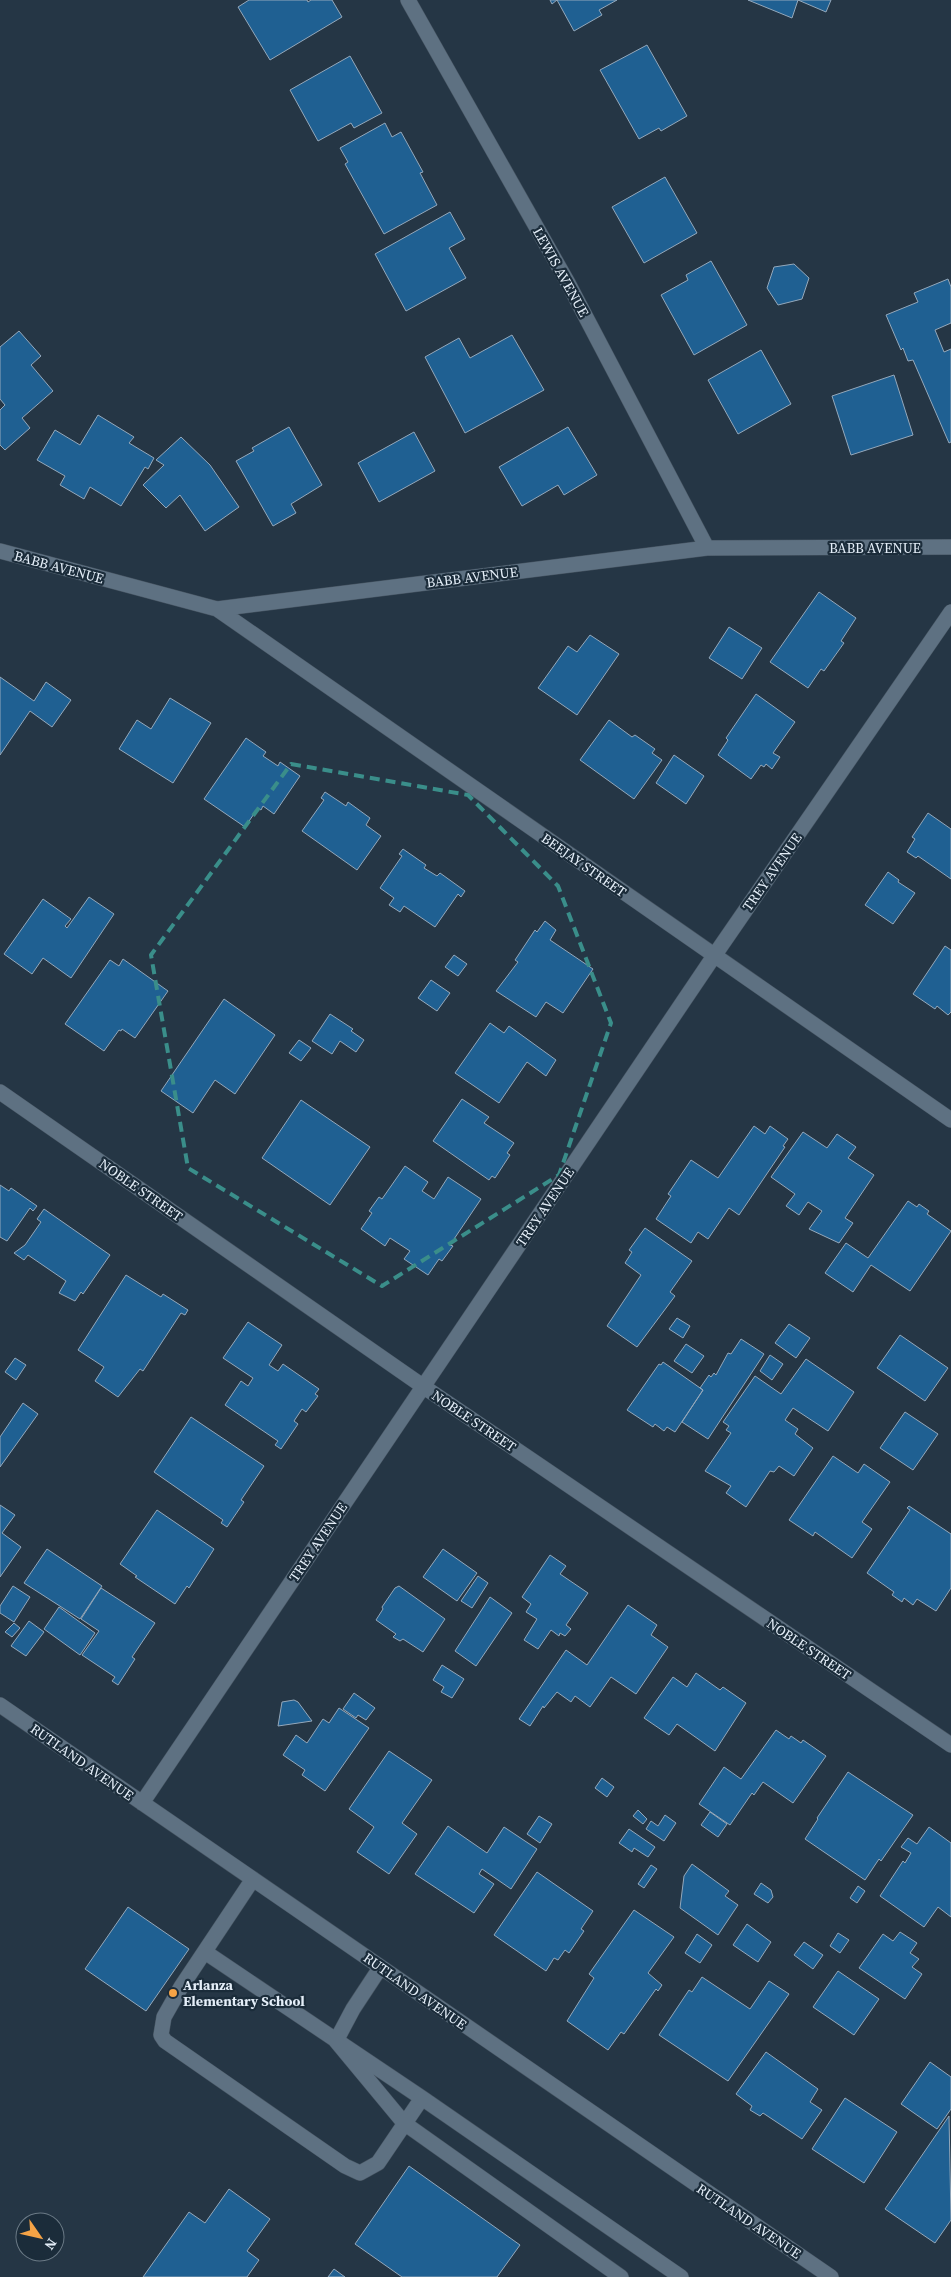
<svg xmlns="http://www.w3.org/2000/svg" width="951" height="2277" viewBox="0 0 951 2277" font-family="'Source Serif 4',serif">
<rect width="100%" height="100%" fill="#253645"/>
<path fill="#1f6092" stroke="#94a8bb" d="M249 0H307L308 2 311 0H332L342 17 270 60 238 7Z
M550 0H617L599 10 602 15 574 31 557 0 552 4Z
M748 0H831L826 12 798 0 792 18Z
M647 45 687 116 661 131 659 128 639 139 600 70Z
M350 56 382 113 354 128 351 123 318 141 290 90Z
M385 123 392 137 401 132 423 172 420 173 437 205 384 234 345 164 348 162 340 148Z
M665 177 697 233 644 263 612 207Z
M450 212 465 239 449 248 466 278 406 311 375 254Z
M711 261 747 325 694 355 661 295 688 280 686 275Z
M794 264 809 278 802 299 778 305 767 288 774 267Z
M948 279 951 287V323L935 330 944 352 951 349V442L949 443 913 360 908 361 903 348 901 350 886 315 918 302 914 293Z
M19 331 41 356 31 365 53 391 22 418 30 428 5 450 0 445V410L5 405 0 399V347Z
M512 335 544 390 465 433 425 357 459 338 470 358Z
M761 350 791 404 738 434 708 380Z
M894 375 913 435 851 455 832 396Z
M98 415 134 437 129 443 154 458 148 469 145 467 121 506 90 487 84 499 60 485 65 476 37 460 55 430 80 445Z
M289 427 322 485 291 504 296 513 273 526 236 461 254 451 252 448Z
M568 427 597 475 564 495 558 485 522 506 499 467Z
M414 432 435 471 379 502 358 463Z
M181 437 210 465 239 507 205 531 180 495 166 508 143 485 164 465 156 460Z
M819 592 856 618 841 641 844 643 824 671 821 669 808 688 770 662Z
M729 627 762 648 742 679 709 658Z
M590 635 619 654 577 715 538 688 568 646 577 652Z
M0 677 34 701 46 682 71 700 52 727 30 711 0 755Z
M756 694 795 722 773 753 780 757 772 769 766 764 764 767 761 765 751 779 718 755 728 740 726 738Z
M170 698 211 723 173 783 119 749 137 720 151 729Z
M609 720 632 737 635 735 655 749 652 753 662 760 634 799 580 760Z
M246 738 266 752 263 756 278 766 280 762 300 776 274 814 263 806 261 810 258 808 245 827 204 799Z
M674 755 704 776 686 804 656 783Z
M325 792 346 806 348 802 370 818 366 825 381 836 357 870 302 831 324 800 321 798Z
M928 813 951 829V879L918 856 916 858 907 852 915 839 912 837Z
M403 849 426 865 424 868 437 876 440 873 465 891 461 897 458 894 435 927 404 906 400 912 389 905 394 898 380 888 402 856 399 854Z
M888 872 899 880 898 882 915 893 893 924 865 905Z
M89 897 114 914 71 978 43 958 32 974 4 954 43 899 71 919 65 926 67 928Z
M545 921 556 930 550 940 593 969 563 1013 546 1002 536 1017 496 991 518 962 515 960 535 930 537 932Z
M945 946 951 950V1012L948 1015 937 1006 935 1009 913 994Z
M454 955 467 964 458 976 445 967Z
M123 959 168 991 135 1038 122 1029 121 1031 119 1030 104 1051 65 1024 110 960 119 966Z
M431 980 450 993 437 1011 418 998Z
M224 999 275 1035 235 1094 215 1080 193 1113 161 1091Z
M330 1014 353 1029 351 1031 364 1040 356 1052 340 1041 332 1054 312 1041Z
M490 1023 504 1033 509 1026 556 1060 546 1076 527 1062 499 1103 455 1073Z
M299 1040 311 1048 301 1061 289 1053Z
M462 1099 489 1117 484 1123 514 1143 507 1153 510 1155 495 1178 492 1176 489 1180 433 1141Z
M301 1100 370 1147 330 1205 262 1158Z
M754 1126 765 1134 770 1126 788 1139 783 1146 785 1147 739 1215 729 1208 708 1239 698 1232 691 1243 656 1219 671 1196 668 1194 691 1160 718 1178Z
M803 1132 827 1148 837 1134 856 1147 848 1158 874 1175 845 1218 853 1223 839 1243 809 1229 822 1211 808 1202 799 1215 786 1206 795 1194 771 1177Z
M405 1166 428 1182 422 1191 434 1199 448 1177 481 1199 450 1245 453 1246 442 1261 439 1259 428 1275 404 1259 410 1251 390 1238 385 1246 361 1229 372 1213 369 1211 379 1197 382 1199Z
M0 1185 9 1191 11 1188 37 1206 33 1211 30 1208 7 1241 0 1237Z
M908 1201 917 1207 919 1204 929 1211 927 1214 951 1231 910 1291 871 1265 853 1292 825 1273 846 1243 868 1258Z
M44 1209 110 1255 83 1294 81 1292 75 1301 59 1293 66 1281 28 1255 24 1260 14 1253 25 1245 41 1222 37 1219Z
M645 1228 692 1261 670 1292 675 1296 637 1347 607 1326 641 1275 625 1263 632 1252 629 1250Z
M126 1275 161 1297 163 1294 188 1310 185 1315 181 1313 143 1371 140 1369 118 1397 95 1381 104 1367 78 1350Z
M677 1318 690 1326 683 1338 669 1329Z
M248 1322 282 1345 269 1365 278 1371 283 1364 319 1389 315 1394 318 1396 306 1412 302 1409 294 1421 298 1424 281 1449 275 1445 278 1441 225 1405 241 1381 248 1386 253 1378 223 1358Z
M789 1324 810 1338 796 1358 775 1343Z
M900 1335 948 1368 925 1401 877 1368Z
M741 1339 764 1354 708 1439 682 1422 703 1390 700 1388 709 1375 711 1377 714 1373 716 1375 728 1353 731 1354Z
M686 1344 704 1356 692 1373 674 1361Z
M770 1355 783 1364 772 1380 760 1371Z
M15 1358 26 1365 16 1380 5 1372Z
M806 1359 854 1392 828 1431 793 1408 785 1420 798 1429 795 1434 813 1448 794 1476 779 1466 774 1472 770 1471 746 1507 726 1493 731 1486 705 1471 731 1433 726 1430 729 1426 723 1422 755 1376 781 1394Z
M663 1362 703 1390 675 1432 667 1427 664 1431 655 1424 653 1427 627 1410 659 1364 661 1365Z
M23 1403 38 1414 0 1467V1437Z
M905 1412 938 1434 913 1470 880 1448Z
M191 1417 264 1466 241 1500 244 1502 227 1527 221 1523 223 1520 154 1472Z
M833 1456 858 1473 864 1464 890 1482 862 1522 872 1529 852 1558 815 1532 813 1536 789 1520Z
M0 1505 15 1515 2 1533 21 1547 0 1577Z
M909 1506 951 1534V1588L936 1611 917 1599 913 1605 904 1598 902 1602 892 1595 894 1592 867 1573 910 1510 907 1508Z
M157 1510 214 1549 189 1588 187 1586 175 1604 135 1577 137 1576 120 1564Z
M47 1549 102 1586 80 1619 24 1583Z
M443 1549 477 1573 457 1601 423 1577Z
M550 1555 566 1566 560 1574 588 1593 566 1625 571 1629 565 1636 560 1633 559 1636 551 1630 538 1649 524 1640 537 1619 526 1612 531 1604 522 1597Z
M478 1576 488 1583 472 1608 461 1601Z
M13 1586 30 1597 14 1622 0 1613V1606Z
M399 1586 445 1619 423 1652 403 1639 400 1641 393 1637 396 1634 376 1620 383 1609 382 1607 395 1588Z
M101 1588 155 1623 132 1657 135 1659 118 1685 112 1681 115 1677 82 1655 99 1631 81 1619Z
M490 1597 512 1613 476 1666 455 1651Z
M628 1605 657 1625 651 1635 668 1647 636 1694 611 1677 590 1707 575 1696 571 1702 557 1692 544 1708 543 1706 530 1726 519 1719 566 1650 587 1665Z
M59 1607 95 1633 80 1655 44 1629Z
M29 1621 44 1632 26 1656 11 1646Z
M14 1623 20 1628 12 1637 5 1632Z
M442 1665 464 1679 452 1698 441 1692 444 1687 433 1680Z
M696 1673 720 1690 723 1687 746 1703 715 1751 677 1724 669 1735 644 1718 673 1677 687 1687Z
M354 1693 375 1708 366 1720 358 1715 356 1718 343 1709Z
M294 1700 298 1702 312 1721 278 1726 282 1702Z
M339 1708 369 1728 325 1791 302 1775 305 1770 283 1755 296 1735 307 1743 323 1719 329 1723Z
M776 1730 789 1739 791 1736 801 1743 803 1740 826 1756 793 1803 763 1782 754 1795 752 1793 730 1825 699 1804 724 1767 741 1779Z
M389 1751 432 1780 402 1823 417 1834 389 1874 357 1852 374 1827 349 1809Z
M848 1772 913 1815 881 1861 879 1859 865 1880 805 1839 818 1819 817 1818Z
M602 1778 614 1787 607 1797 595 1788Z
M638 1810 647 1819 643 1824 633 1816Z
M710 1812 727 1824 718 1837 701 1825Z
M665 1815 676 1823 664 1841 646 1829 651 1821 658 1826Z
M539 1816 552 1824 540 1843 527 1834Z
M448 1826 487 1853 504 1827 537 1849 511 1889 482 1869 479 1874 494 1884 474 1913 415 1874Z
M929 1827 951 1843V1917L938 1907 924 1927 880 1896 903 1861 905 1863 911 1853 901 1847 908 1838 917 1844Z
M629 1829 655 1847 648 1857 634 1848 632 1852 619 1843Z
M692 1864 729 1891 725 1896 738 1905 718 1935 680 1908 684 1876Z
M651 1865 657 1869 644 1888 638 1884Z
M537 1872 593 1911 581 1929 584 1931 569 1953 565 1950 558 1960 554 1958 546 1971 494 1935Z
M761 1883 771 1890 773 1897 768 1903 754 1894Z
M858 1886 865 1891 857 1903 850 1898Z
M128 1907 189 1949 146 2011 85 1969Z
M634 1910 674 1937 648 1973 662 1985 658 1991 656 1989 624 2034 621 2032 608 2050 567 2021 594 1978 589 1974Z
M747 1924 771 1942 758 1962 733 1945Z
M900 1932 917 1943 910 1953 919 1959 912 1967 922 1974 905 1999 859 1968 883 1934 893 1941Z
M838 1933 849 1940 840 1953 830 1946Z
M697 1934 712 1945 700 1963 685 1953Z
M804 1942 823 1955 813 1969 794 1955Z
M838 1971 879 1999 854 2035 813 2007Z
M702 1977 750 2009 769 1981 789 1994 728 2081 659 2035 689 1990 692 1992Z
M766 2052 818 2089 810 2102 822 2110 802 2139 763 2113 760 2116 750 2110 752 2106 736 2094Z
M930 2062 951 2077V2109L937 2129 901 2104Z
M845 2098 897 2132 864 2183 812 2149Z
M949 2116 951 2220 935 2243 885 2209Z
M409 2166 520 2245 497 2277H402L355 2244Z
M229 2189 270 2219 247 2251 259 2260 247 2277H143L189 2212 205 2223Z
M334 2269 345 2277H328Z"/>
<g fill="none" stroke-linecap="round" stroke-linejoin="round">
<g stroke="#455360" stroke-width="16">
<path id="minor" d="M408 0 568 283 707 548
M0 551 217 609 707 548 951 547
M217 609 951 1120
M0 1092 424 1387 951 1745
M0 1705 831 2277
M142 1803 714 956 951 612
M253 1879 181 1987 164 2017 161 2035 165 2041 345 2166 360 2173 378 2163 422 2098
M205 1952 422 2098 681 2277
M380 1968 353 2009 336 2041 404 2123 621 2277"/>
</g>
<use href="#minor" stroke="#5e7182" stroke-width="15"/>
</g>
<path fill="none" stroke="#3a8e8a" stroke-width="4" stroke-dasharray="10 6" stroke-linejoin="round" d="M291 764 468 795 558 886 611 1023 559 1175 382 1286 188 1168 151 955Z"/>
<circle fill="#f5a346" stroke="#1b2c3a" stroke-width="2" cx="173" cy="1993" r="5"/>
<g text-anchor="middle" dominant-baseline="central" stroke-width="4.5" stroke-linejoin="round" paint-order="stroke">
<g font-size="14" fill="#e4eef8" stroke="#1b2c3a">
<text transform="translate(561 272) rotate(61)">LEWIS AVENUE</text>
<text x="875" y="548">BABB AVENUE</text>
<text transform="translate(59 567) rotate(15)">BABB AVENUE</text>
<text transform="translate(472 577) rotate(-7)">BABB AVENUE</text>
<text transform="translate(584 865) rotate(35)">BEEJAY STREET</text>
<text transform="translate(772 872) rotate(-55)">TREY AVENUE</text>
<text transform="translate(141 1190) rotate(35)">NOBLE STREET</text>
<text transform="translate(545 1207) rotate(-56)">TREY AVENUE</text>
<text transform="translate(474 1421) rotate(34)">NOBLE STREET</text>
<text transform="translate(318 1542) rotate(-56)">TREY AVENUE</text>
<text transform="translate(809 1649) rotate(34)">NOBLE STREET</text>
<text transform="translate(82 1762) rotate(35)">RUTLAND AVENUE</text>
<text transform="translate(415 1991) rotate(35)">RUTLAND AVENUE</text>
<text transform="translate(749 2221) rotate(34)">RUTLAND AVENUE</text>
</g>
<g font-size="14" font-weight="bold" fill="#e4eef8" stroke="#1b2c3a" text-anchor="start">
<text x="183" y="1985">Arlanza<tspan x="183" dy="16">Elementary School</tspan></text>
</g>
</g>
<g transform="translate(40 2237) rotate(124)"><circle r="24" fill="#1b2c3a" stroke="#6b7a86"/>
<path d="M0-4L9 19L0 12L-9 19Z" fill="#f5a346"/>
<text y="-8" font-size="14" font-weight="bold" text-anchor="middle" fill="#e4eef8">N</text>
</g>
</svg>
